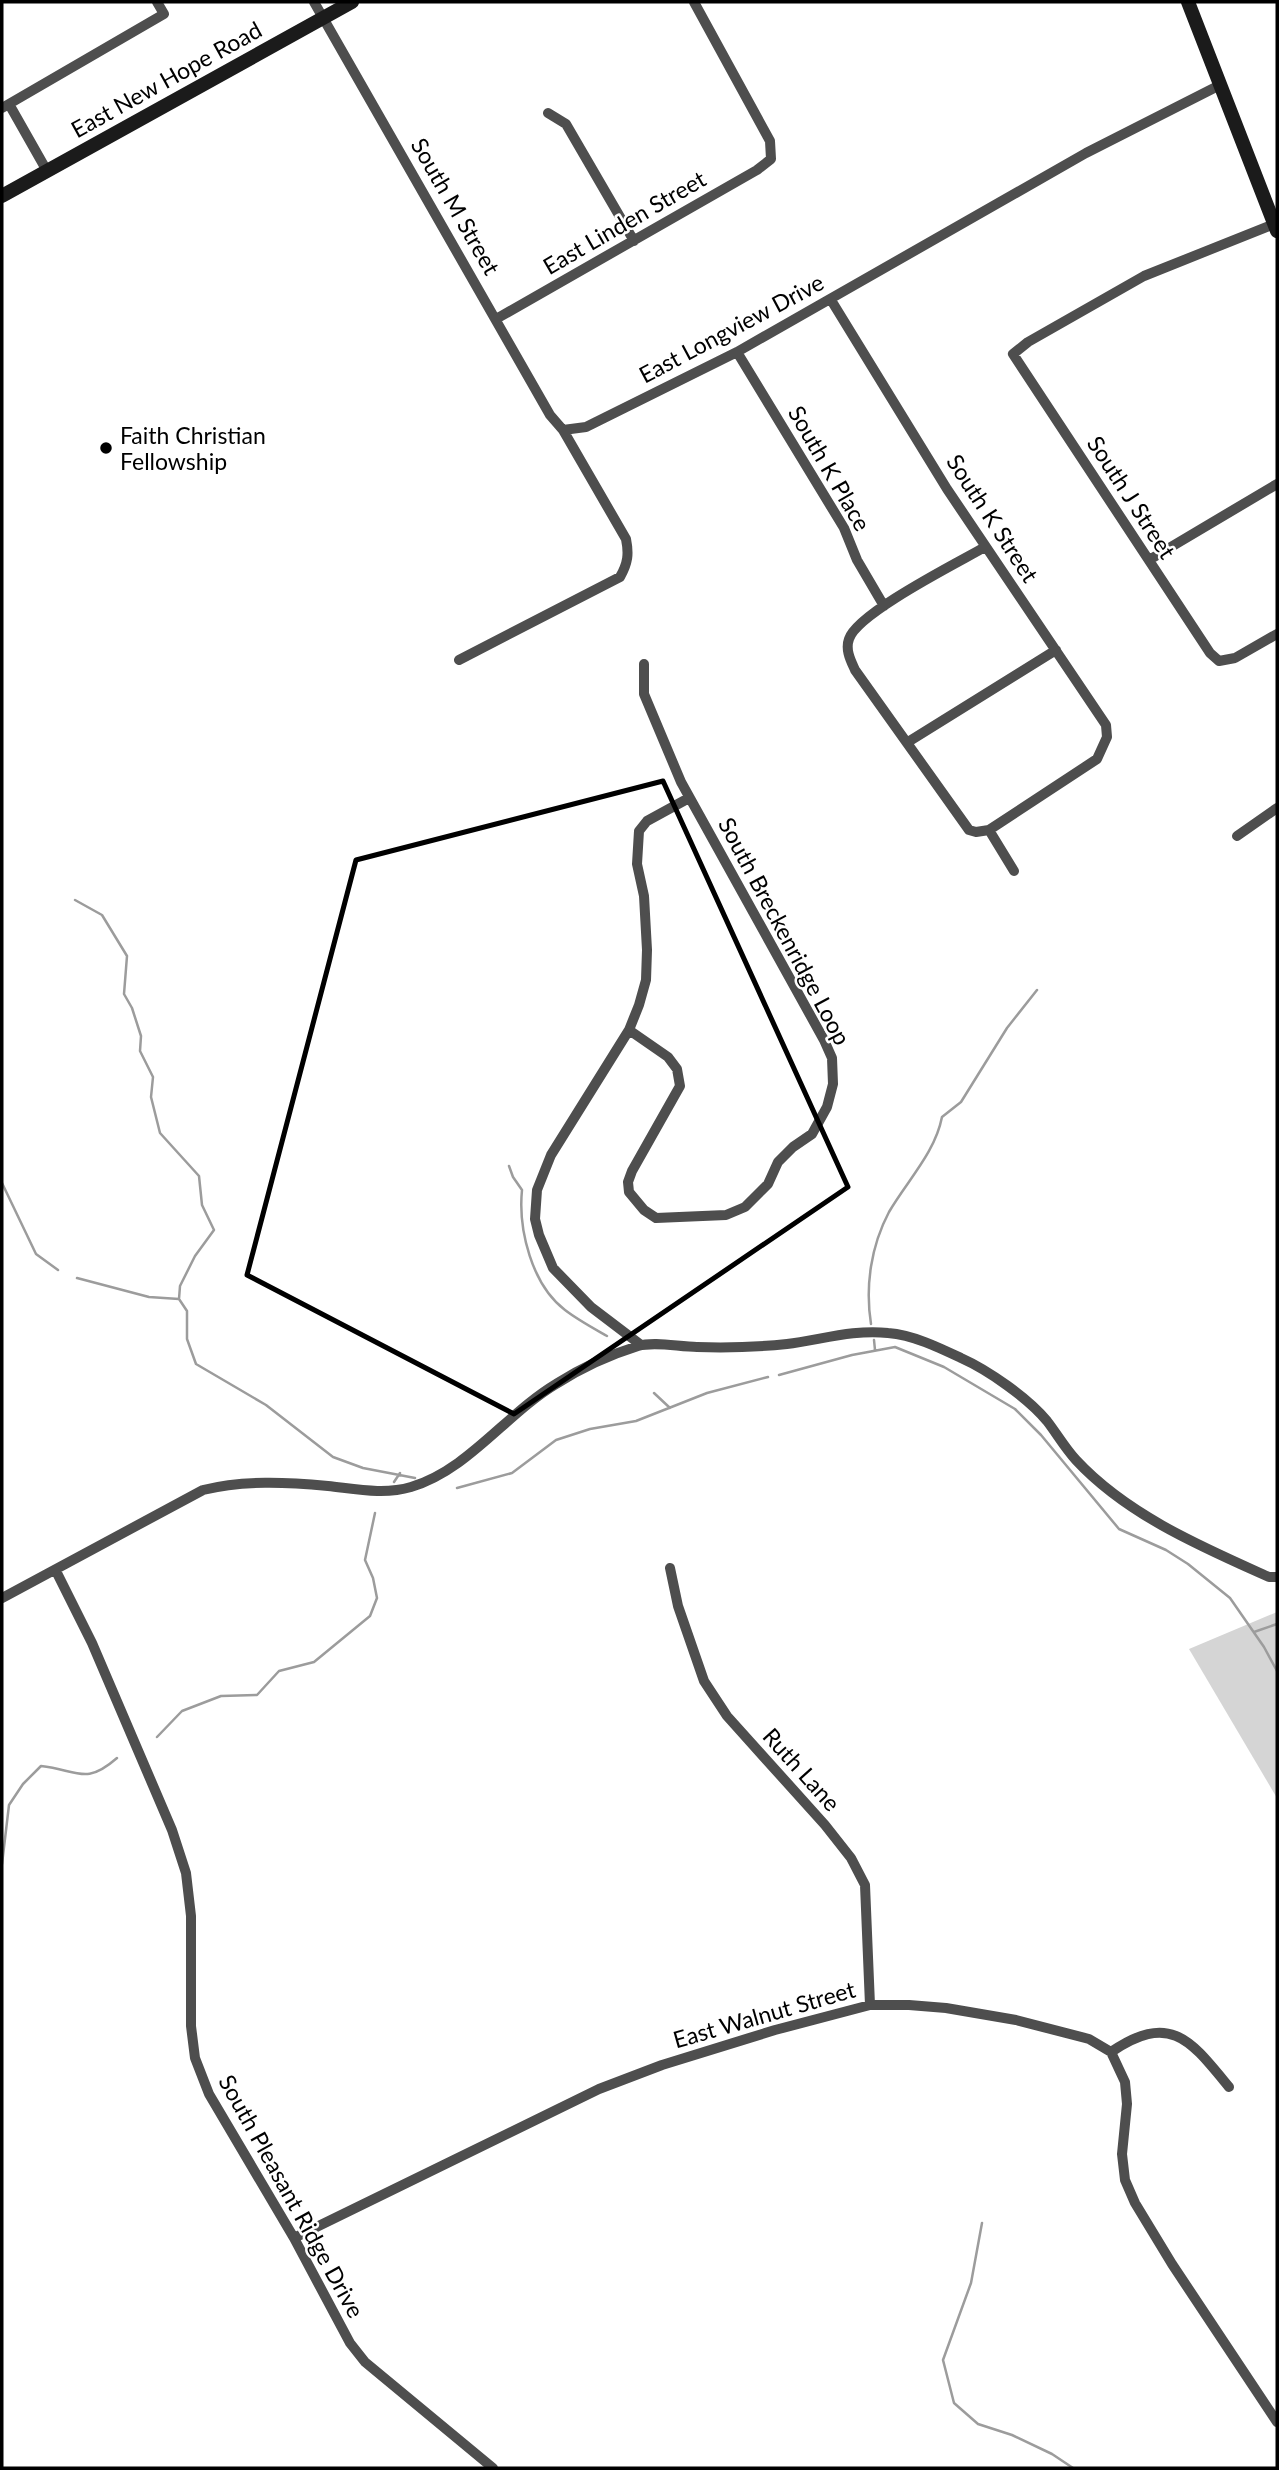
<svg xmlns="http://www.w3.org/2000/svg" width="1279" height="2470" viewBox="0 0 1279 2470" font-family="Lato,sans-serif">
<rect width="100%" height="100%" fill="#fff"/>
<path fill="#d5d5d5" d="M1277 1612V1798L1189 1649Z"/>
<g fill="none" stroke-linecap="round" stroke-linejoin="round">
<path stroke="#9c9c9c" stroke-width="2.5" d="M75 900 102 915 127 956 124 994 132 1008 141 1036 140 1051 153 1077 151 1097 160 1133 199 1176 202 1205 214 1230 195 1256 180 1286 179 1299 187 1311V1339L196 1364 266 1405 333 1457 363 1468 415 1478
M509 1166 513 1177 522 1190C518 1230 532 1285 565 1310 578 1320 593 1328 607 1336
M2 1183 36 1254 58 1270
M77 1278 149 1297 179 1299
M871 1324C865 1286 871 1246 889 1212 907 1181 935 1153 942 1117L961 1102 1007 1028 1037 990
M874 1340 875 1350
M779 1375 852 1355 895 1347 944 1367 1015 1409 1041 1435 1119 1529 1166 1550 1188 1564 1230 1598 1264 1647 1277 1671
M654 1393 670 1408
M394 1482 400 1473
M457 1488 512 1473 556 1440 590 1429 636 1421 707 1393 768 1377
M1254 1632 1277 1624
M157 1737 182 1711 221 1696 257 1695 279 1671 314 1662 370 1616 377 1598 373 1578 365 1560 375 1513
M2 1864 9 1805 23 1784 41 1766C78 1770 85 1786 117 1758
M982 2223 971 2283 943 2360 954 2403 978 2424 1012 2435 1052 2454 1073 2468"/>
<path stroke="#4e4e4e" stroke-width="10" d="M314 2 550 415 563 430 626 539C629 554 628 563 620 577L459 660
M9 104 47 171
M2 108 164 14 157 2
M548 113 566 124 634 241
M1274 224 1144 276 1028 342 1013 354 1210 653 1219 661 1235 658 1277 634
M831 300 947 489 1106 725 1107 737 1097 759 989 830 976 832 969 830 855 670C851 661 845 650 849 639 857 613 959 562 985 547
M496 319 757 170 771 159 770 141 694 2
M737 352 844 528 857 560 884 606
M563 430 586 427 737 352 1086 153 1220 85
M1149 560 1277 484
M908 742 1056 650
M989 830 1014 871
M1237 836 1277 808
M629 1030 668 1057 677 1069 680 1086 632 1171 628 1182 629 1192 644 1210 656 1218 726 1215 745 1207 768 1184 778 1162 793 1147 812 1134 827 1107 833 1084 832 1058 824 1040 681 782 644 694V664
M641 1345 591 1307 553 1268 539 1235 535 1219 537 1190 551 1155 629 1030 639 1005 646 980 647 950 644 896 637 864 639 831 647 821 689 798
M670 1568 678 1606 704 1681 727 1716 825 1825 851 1858 865 1885 870 2005
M56 1571 92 1643 172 1830 186 1873 191 1916V2026L195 2058 209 2094 294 2238 350 2343 365 2362 493 2468
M2 1598 203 1490C244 1480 286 1482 328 1486 356 1489 384 1495 411 1487 468 1470 506 1414 556 1384 581 1368 609 1355 638 1346 655 1341 679 1347 697 1347 726 1348 758 1347 787 1344 820 1340 854 1329 888 1333 913 1335 938 1347 961 1358 988 1370 1028 1398 1047 1421 1057 1434 1065 1448 1076 1460 1127 1515 1202 1547 1269 1577H1277
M1111 2052C1171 2011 1191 2041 1229 2087
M294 2238 599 2089 662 2065 775 2030 870 2005H909L946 2008 1016 2020 1089 2039 1111 2052 1125 2082 1127 2104 1122 2154 1125 2180 1135 2203 1172 2264 1277 2422"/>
<path stroke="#1b1b1b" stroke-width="14" d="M1188 2 1277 231
M2 196 352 2"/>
</g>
<path fill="none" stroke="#000" stroke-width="5" stroke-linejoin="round" d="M663 781 848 1187 514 1414 247 1275 356 860Z"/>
<circle fill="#000" stroke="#fff" stroke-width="2.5" cx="106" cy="448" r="7"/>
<g text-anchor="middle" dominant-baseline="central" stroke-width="5" stroke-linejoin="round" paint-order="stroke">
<g font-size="23" fill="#000" stroke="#fff">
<text transform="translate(166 79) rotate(-29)">East New Hope Road</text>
<text transform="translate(456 206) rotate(60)">South M Street</text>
<text transform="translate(624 222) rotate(-30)">East Linden Street</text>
<text transform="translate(731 328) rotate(-28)">East Longview Drive</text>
<text transform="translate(830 468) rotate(60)">South K Place</text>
<text transform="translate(1132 497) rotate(57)">South J Street</text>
<text transform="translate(993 518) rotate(57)">South K Street</text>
<text transform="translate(785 931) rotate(62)">South Breckenridge Loop</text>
<text transform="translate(802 1769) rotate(48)">Ruth Lane</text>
<text transform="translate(764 2014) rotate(-16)">East Walnut Street</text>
<text transform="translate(292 2196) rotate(61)">South Pleasant Ridge Drive</text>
</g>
<g font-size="23" fill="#000" stroke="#fff" text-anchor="start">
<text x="120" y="435">Faith Christian<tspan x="120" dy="26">Fellowship</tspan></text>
</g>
</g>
<rect width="1279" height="2470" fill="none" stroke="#000000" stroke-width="7"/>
</svg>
